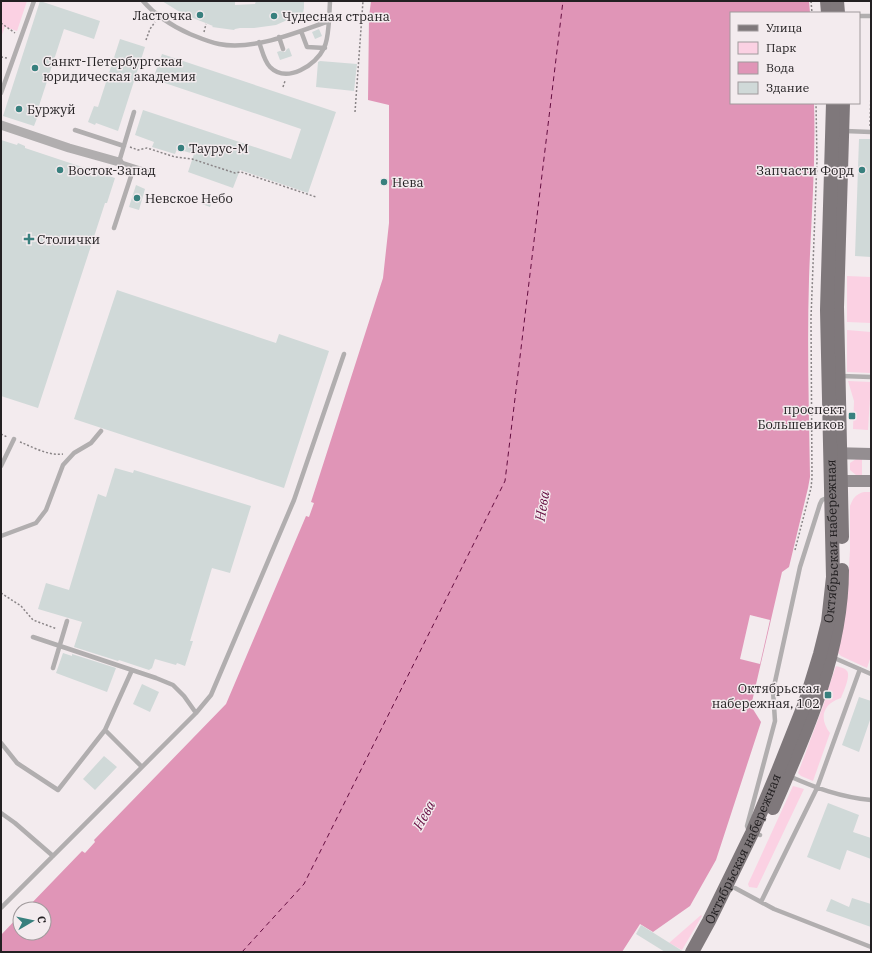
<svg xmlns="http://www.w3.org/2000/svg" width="872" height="953" viewBox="0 0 872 953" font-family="'IBM Plex Serif',serif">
<rect width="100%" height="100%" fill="#f3ebee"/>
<path fill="#fbd1e3" d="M1 1H27L17 31 5 27 1 37Z
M847 276 871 277V323L847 322Z
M847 330 871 332V373L847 372Z
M848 381 871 382 868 430 853 429 854 401Z
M856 459H862V475H856L850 470V463Z
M864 492H871V656L867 668 841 656 838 653 847 599 850 550V506C853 498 856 494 864 492Z
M836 666C839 667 845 668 847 671 851 676 843 693 841 698 822 704 819 719 830 733L813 781 801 776 798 773 826 698 829 699 831 694 827 692Z
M793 786 804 789 757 888 749 887 748 884Z
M701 915 702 916 682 950 669 943Z"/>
<path fill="#e095b7" d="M371 1H809L810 13H731V103H814C816 162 811 220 809 279 807 345 809 411 810 477L808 488 789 567 782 572 751 706 761 722 716 860 690 906 653 932 640 924 622 952H1V935L20 915V933H44V909H26L82 851 85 853 95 842 94 840 226 704 306 516 309 517 314 503 311 502 383 278 389 223V105L368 100 369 17Z"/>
<path fill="#f3ebee" d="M750 615 770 620 760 664 740 659Z"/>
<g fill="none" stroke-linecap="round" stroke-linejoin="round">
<path stroke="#640d40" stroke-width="1" stroke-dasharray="5 4" stroke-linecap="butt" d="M242 952 304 884 505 481 563 1"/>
</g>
<path fill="#d0d9d8" d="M40 1 100 21 94 39 64 29 37 112 39 113 34 126 3 116Z
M162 1H215L223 2V1H235V5L255 4 256 1H304V8L303 13 276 25 254 28H240L235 29 234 30 212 27 213 26 183 14Z
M319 29 322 36 315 39 312 32Z
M120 39 145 47 118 131 96 123 95 125 88 122 94 106 98 107Z
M289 48 292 56 280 60 277 52 280 51 285 52 287 49Z
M162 54 336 112 308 193 240 170 233 188 188 172 194 154 177 149 175 154 152 147 154 142 135 135 143 110 291 159 301 129 153 79Z
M320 61 357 64 354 91 316 87 318 62Z
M859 139H871V257L855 256Z
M1 140 17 145 18 143 25 146V148L115 178 107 203H105L38 408 1 396Z
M136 185 145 189 139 210 129 207Z
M205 196 213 199 210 207 202 204Z
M117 290 276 343 279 334 329 351 284 488 74 419Z
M115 468 133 473 134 470 251 506 230 573 212 568 190 641H193L185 666 177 663 176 665 155 659 152 668 149 670 119 660 118 661 74 647 82 622 38 609 46 583 69 590 98 494 106 497Z
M63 653 72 656V654L116 668 107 692 56 673Z
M142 684 159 692 150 712 133 704Z
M859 697 871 701V717L859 752 842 745Z
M104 756 117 767 95 790 83 779Z
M828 803 859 815 853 832 871 838V859L847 850 840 870 807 857Z
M852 898 871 904V927L826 911 831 899 849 907Z
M641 925 684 952H665L636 934Z"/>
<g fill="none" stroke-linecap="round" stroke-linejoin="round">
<path stroke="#898486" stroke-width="1.5" stroke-dasharray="2 2" stroke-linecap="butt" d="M811 1 812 13H816
M1 23 15 33
M204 32 206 24
M146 40 150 29 155 22
M1 57 7 58
M283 87 285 81
M355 112 363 1
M870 126 871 90
M130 147 138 150 147 148 175 157 192 159 235 173 241 172 316 197
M1 434 7 437
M20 442C33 447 48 456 63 454
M795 550 811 488 812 478 811 318 817 160 816 103
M1 593 21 606 33 620 57 629"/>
<path stroke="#b1aeaf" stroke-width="4.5" d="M143 1C156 16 172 26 190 34 200 38 209 42 219 44 253 51 297 32 329 21L330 1
M859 16H871
M301 31 307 47 325 48
M279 37 283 49
M259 42C262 50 264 61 270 67 287 84 316 65 324 48 328 40 328 30 329 21
M1 93 34 1
M134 112 119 162 153 173
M75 130 124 146
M845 131 871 132
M114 228 134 167
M841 376 871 377
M1 466 14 439
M1 536 36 523 46 510 63 465 74 453 91 443 101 431
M33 637 156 678 173 685 184 696 196 713
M832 657 871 674
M53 668 67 621
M105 730 142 767
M1 743 17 763 58 790 105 730 132 670
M789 776C816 788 840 797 871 800
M1 813 15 823 53 856
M760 835 749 831 747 826 775 721 773 691 800 567 820 504 822 500 829 497
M735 888 774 909 871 947
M761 902 817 788 860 669
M1 908 196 713 211 695 294 500 344 354"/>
<path stroke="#b1aeaf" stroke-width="9" d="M1 125 69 148 119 162"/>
<path stroke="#948e91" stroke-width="12" d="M831 453 871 454
M832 481H871"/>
<g stroke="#7f787b" stroke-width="14">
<path d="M827 1 828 13"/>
<path d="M837 1 838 13"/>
<path d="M842 537 837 307 843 103"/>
<path d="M773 808C806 733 842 653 842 570"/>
<path id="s1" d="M692 952 709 921 752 833 778 771 805 703 820 654 828 622 833 577 827 310 833 103"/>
</g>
</g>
<g fill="#38807e" stroke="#f3ebee" stroke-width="1.5">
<circle cx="200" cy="15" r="4"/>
<circle cx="274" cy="16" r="4"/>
<circle cx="35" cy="68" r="4"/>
<circle cx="19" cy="109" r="4"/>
<circle cx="181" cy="148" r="4"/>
<circle cx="60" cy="170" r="4"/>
<circle cx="862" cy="170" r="4"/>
<circle cx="384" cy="182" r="4"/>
<circle cx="137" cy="198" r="4"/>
<path d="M27 233h4v4h4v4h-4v4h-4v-4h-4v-4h4z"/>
<rect x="848" y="412" width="8" height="8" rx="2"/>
<rect x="824" y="691" width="8" height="8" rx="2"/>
</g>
<g text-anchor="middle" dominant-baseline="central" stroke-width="3" stroke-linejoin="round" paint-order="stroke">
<g font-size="13" fill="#232022" stroke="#f3ebee" text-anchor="start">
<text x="192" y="15" text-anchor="end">Ласточка</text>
<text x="282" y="16">Чудесная страна</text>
<text x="43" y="61">Санкт-Петербургская<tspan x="43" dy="15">юридическая академия</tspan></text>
<text x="27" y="109">Буржуй</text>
<text x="189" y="148">Таурус-М</text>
<text x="68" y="170">Восток-Запад</text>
<text x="854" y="170" text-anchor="end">Запчасти Форд</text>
<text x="392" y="182">Нева</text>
<text x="145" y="198">Невское Небо</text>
<text x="37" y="239">Столички</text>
<text x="844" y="409" text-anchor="end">проспект<tspan x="844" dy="15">Большевиков</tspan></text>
<text x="820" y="688" text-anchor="end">Октябрьская<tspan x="820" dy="15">набережная, 102</tspan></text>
</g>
<g font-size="13" fill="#232022" stroke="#f3ebee">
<text stroke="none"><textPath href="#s1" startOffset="439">Октябрьская набережная</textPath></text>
<text stroke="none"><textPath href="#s1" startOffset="115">Октябрьская набережная</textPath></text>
</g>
<g font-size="14" font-style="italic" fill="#640d40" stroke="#f3ebee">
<text transform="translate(542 506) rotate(-81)">Нева</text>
<text transform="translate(424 815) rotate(-61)">Нева</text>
</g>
</g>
<rect width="872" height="953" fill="none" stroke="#232022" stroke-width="4"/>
<rect x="730" y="12" width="130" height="92" fill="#f3ebee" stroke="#a09a9c"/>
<rect x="738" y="25" width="20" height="6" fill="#7f787b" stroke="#a09a9c"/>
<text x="766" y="32" font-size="12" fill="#232022">Улица</text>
<rect x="738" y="42" width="20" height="12" fill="#fbd1e3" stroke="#a09a9c"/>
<text x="766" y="52" font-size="12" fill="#232022">Парк</text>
<rect x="738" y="62" width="20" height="12" fill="#e095b7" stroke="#a09a9c"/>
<text x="766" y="72" font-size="12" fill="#232022">Вода</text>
<rect x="738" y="82" width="20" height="12" fill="#d0d9d8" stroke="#a09a9c"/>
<text x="766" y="92" font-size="12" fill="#232022">Здание</text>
<g transform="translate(32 921) rotate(81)"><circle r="19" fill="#f3ebee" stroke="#a09a9c"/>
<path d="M0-3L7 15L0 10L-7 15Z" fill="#38807e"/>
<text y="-6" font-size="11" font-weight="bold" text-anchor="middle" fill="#232022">С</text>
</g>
</svg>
